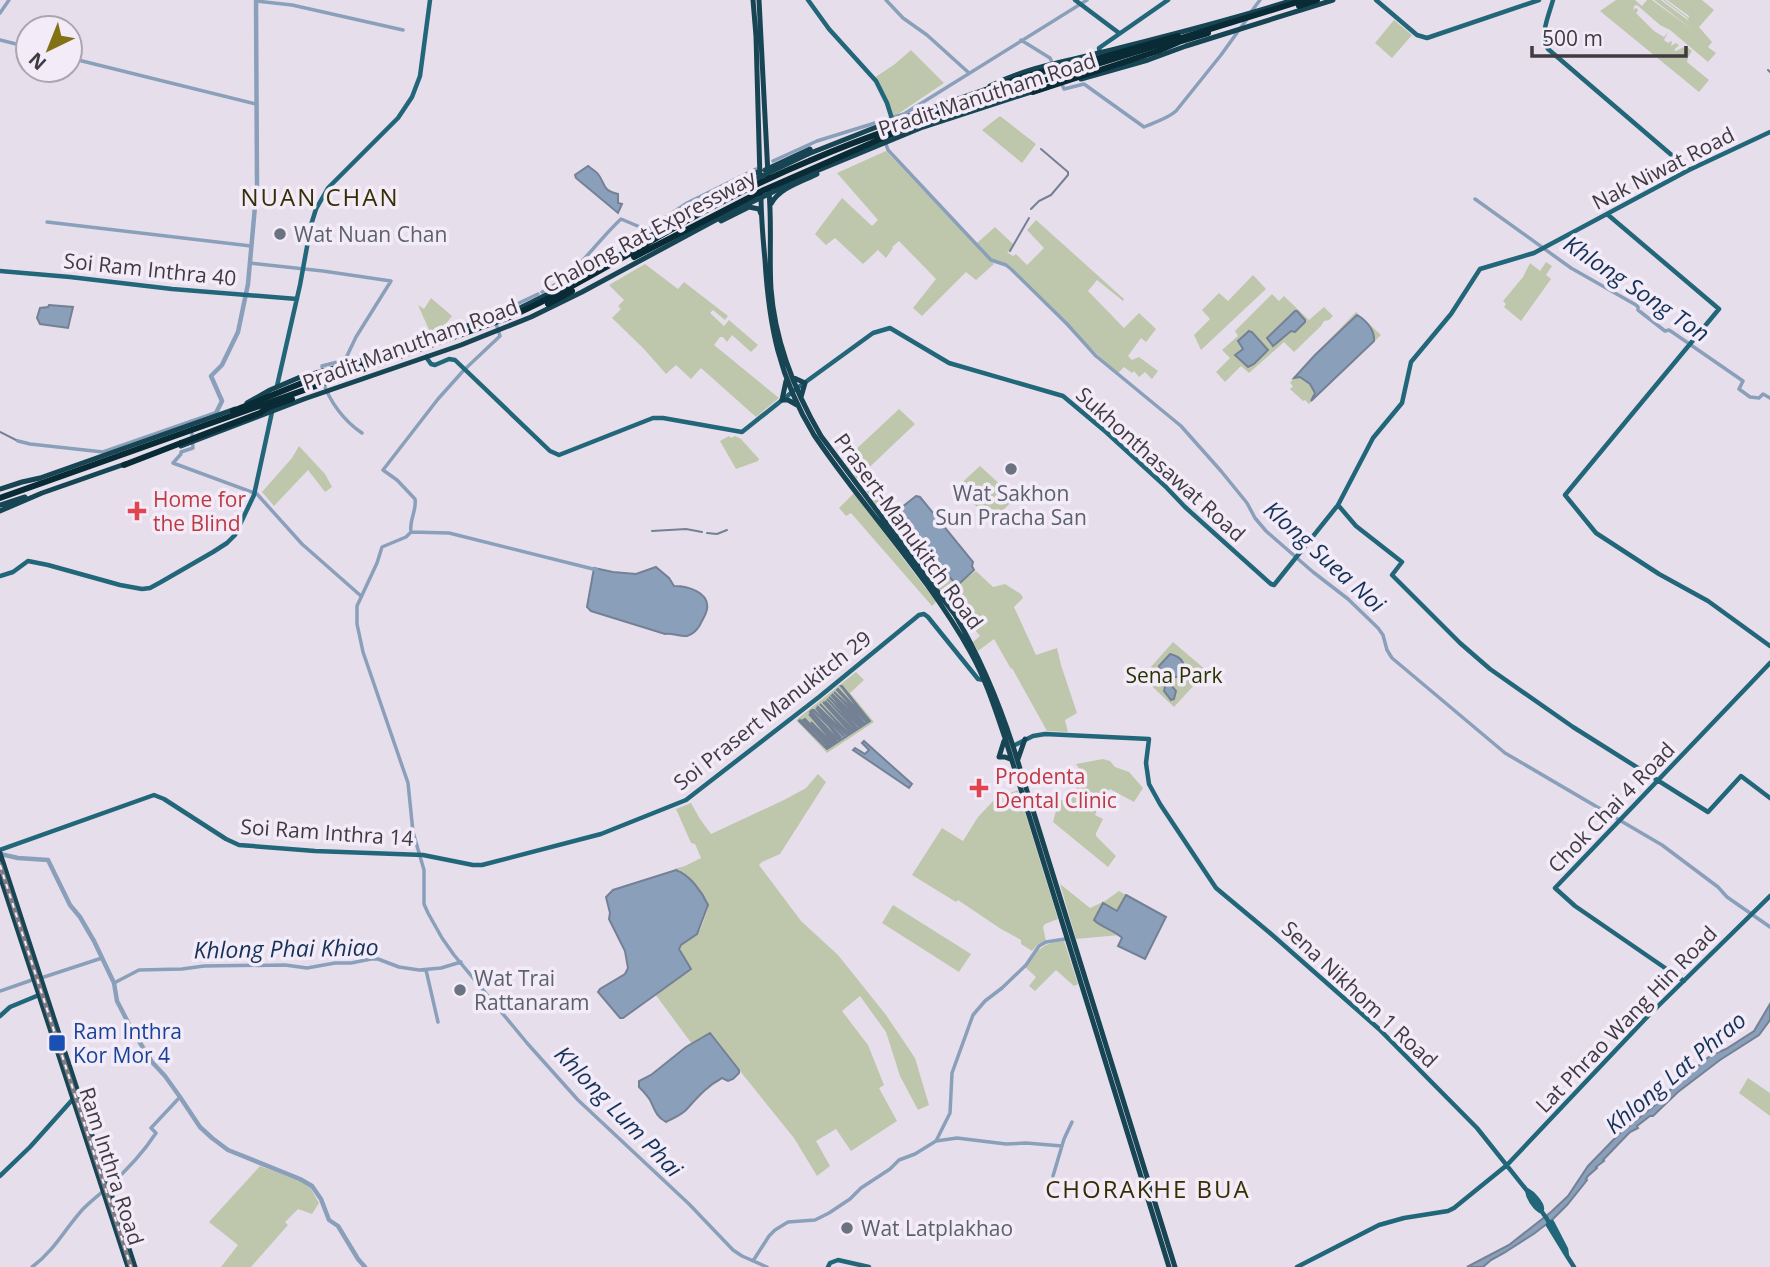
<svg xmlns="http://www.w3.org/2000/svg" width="1770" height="1267" viewBox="0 0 1770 1267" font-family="'Open Sans',sans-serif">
<rect width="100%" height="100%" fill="#e7deec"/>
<path fill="#bec7ac" d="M1616 0H1635L1642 6 1647 0H1652L1694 31 1654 0H1661L1689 21 1687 18 1663 0H1665L1689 18V16L1667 0H1702L1714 10 1699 27 1712 42 1708 47 1716 53 1708 62 1670 30 1660 25 1637 5 1634 6 1633 13 1634 9 1637 8 1638 11 1636 13 1654 31 1664 37 1668 32 1664 40 1668 43 1671 41 1672 42 1671 46 1676 43 1679 45 1674 50 1676 51 1686 46 1692 51 1688 57 1687 62 1709 80 1699 92 1600 11Z
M1394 20 1412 35 1392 58 1375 43Z
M911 50 944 83 892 118 874 78 895 64Z
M1000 116 1036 144 1022 163 982 130Z
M886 151 994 264 976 280 966 272 922 316 913 308 936 279 899 241 892 247 893 248 886 258 878 250 863 264 835 238 826 245 815 234 842 198 872 226 878 220 837 173Z
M1036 220 1124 299 1123 301 1097 280 1088 291 1124 328 1139 313 1156 329 1146 342 1141 338 1128 356 1132 360 1139 357 1158 371 1152 379 1145 372 1139 377 1134 371 1132 373 1124 367 1118 373 1110 367 1010 266 993 260 977 243 995 227 1013 244 1011 251 1007 252 1013 256 1016 254 1027 265 1044 248 1027 230Z
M1546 262 1552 266 1546 275 1551 279 1521 321 1504 307 1506 304 1503 301 1523 277 1530 263 1540 271Z
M645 264 678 289 684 282 728 316 725 320 713 310 710 313 724 326 729 320 758 345 751 352 732 335 727 342 723 337H720L714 345 779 398 756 417 701 368 691 379 676 365 666 374 644 349 612 318 621 309 618 306 624 300 609 285Z
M1253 275 1266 289 1201 350 1194 335 1210 319 1202 310 1219 293 1228 301Z
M1272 294 1279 301 1284 296 1309 320 1324 307 1333 316 1329 320 1324 321 1321 326 1294 352 1284 342 1249 373 1241 366 1225 382 1216 372 1230 358 1222 350 1238 336 1235 331Z
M431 298 452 316 445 325 444 330 432 333 430 332 418 305 424 309Z
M1356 312 1381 335 1309 404 1305 400 1303 401 1290 389 1293 386 1290 383 1302 368Z
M899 409 915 424 857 479 845 463 852 456 851 454Z
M729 436 731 438 735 436 741 439 759 459 758 461 736 469 720 441Z
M299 446 325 474 332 487 325 492 308 470 274 506 262 492 292 458Z
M980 466 1015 498 992 522 957 487Z
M866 486 891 514 896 512 958 584 976 571 993 587 1005 584 1021 594 1023 598 1014 607 1036 655 1057 648 1061 665 1077 713 1065 720 1068 732 1047 731 1012 668 1011 669 994 639 978 651 973 642 980 636 961 613 957 615 864 488Z
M854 493 936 602 932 606 851 513 846 516 839 508Z
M1173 642 1207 671 1174 707 1142 677Z
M856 672 864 680 850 693 874 722 827 753 796 720Z
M1103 759 1110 761 1115 767 1129 772 1143 788 1134 802 1110 789 1104 797 1103 795 1096 808H1098L1095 815 1103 819 1096 833V836L1116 856 1108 867 1053 822 1059 799 1065 801 1068 789 1076 790 1077 787 1085 786 1086 778 1076 764Z
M818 774 826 782 780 854 762 862 759 865 801 921 838 955 886 1015 915 1058 929 1105 918 1110 900 1076 886 1032 860 996 842 1011 868 1045 884 1085 879 1088 897 1121 851 1151 836 1129 816 1141 830 1166 817 1176 794 1138 710 1034 692 1044 655 994 690 970V967L681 952 680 947C701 932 700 933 708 908L680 870 674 869 685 866 701 858 695 844 691 843 676 809 691 803 700 819 711 834 784 800 806 788Z
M1018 790 1058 919 1045 924 1043 927 1046 941 1037 945 1032 951 1021 944V940L1001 929 958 900 956 902 912 875 942 828 963 841 978 817 995 799Z
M1060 884 1090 908 1105 901 1119 891 1126 895 1105 928 1120 935 1076 939Z
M893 905 971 954 959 972 882 923Z
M1064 941 1078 984 1074 986 1056 970 1035 991 1029 986 1036 977 1025 967C1038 950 1041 943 1064 941Z
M1748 1078 1770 1093V1116L1739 1093Z
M260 1166 298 1180 310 1187 319 1203 312 1214 298 1209 285 1222 288 1225 251 1267H221L238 1245 209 1222Z"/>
<path fill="#8a9fba" stroke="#748195" stroke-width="2" d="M588 166C589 167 597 172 598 174 606 184 601 190 618 194V203L622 204 618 213 576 178 575 175Z
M49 305 73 307 68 328 40 324 37 318 40 308 48 307Z
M1295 311H1297L1305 320V322L1295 332 1291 331 1273 346 1267 338Z
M1357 315C1366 320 1375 330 1374 341L1311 401 1315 393 1310 384 1300 377 1294 378 1315 355Z
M1249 331 1252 332 1268 350 1254 364 1248 367 1235 355 1243 349 1238 341Z
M916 496 920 497 973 562 972 566 974 570 960 583 954 582 897 518V511Z
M656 567 669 578 674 586C687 586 710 592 707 609 706 615 702 620 700 625 697 630 694 634 687 636 681 637 673 633 665 634L591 611 587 607 594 568 613 572 636 574Z
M1170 654C1183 657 1187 665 1182 677H1174L1170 681V684L1176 691 1174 699 1171 700 1164 691 1166 682 1162 677 1159 666Z
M841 686H842L870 721 827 749 799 721 800 720 826 747H829L803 720 805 719 830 745 831 744 811 722 832 743H834L809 714 835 742 836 741 810 712 811 711 837 739H839L828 725 813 710H814L841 738 816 708 844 736 817 706 846 734 847 733 820 704 848 733 850 732 823 702 851 731 852 730 825 701 853 730 855 729 827 699 855 728H857L829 697 860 727 831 695 860 725H862L832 694 863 724 864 723 834 692 867 722 837 690 838 689 868 721Z
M864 741 912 784 909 788 853 750 855 748 865 754 869 750 862 743Z
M676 870C690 875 702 892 708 905L697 934 681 945 679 949 691 969 623 1018H620L598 992 600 989 625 974 628 968 625 951 609 919 610 913 606 897 613 890Z
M1126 895 1166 917 1145 959 1118 946 1122 938C1115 930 1102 928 1094 920L1103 903 1117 911Z
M1770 1004V1020L1759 1035 1720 1060 1678 1092 1653 1116H1650L1637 1126 1638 1128 1630 1132 1603 1160 1604 1161 1596 1167 1597 1168 1588 1176 1586 1179 1587 1180 1567 1205 1553 1219 1535 1233 1504 1253 1491 1260 1483 1267H1467L1509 1245 1551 1212 1568 1196 1588 1166 1620 1133 1655 1105 1674 1086 1711 1055 1726 1049 1754 1031Z
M710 1033 739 1070V1073L733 1079 728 1081 722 1078C707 1086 697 1098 686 1110 681 1115 672 1119 666 1122 657 1117 655 1111 651 1102 649 1097 644 1092 639 1087V1081L651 1075 686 1047Z"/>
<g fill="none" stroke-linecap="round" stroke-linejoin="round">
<path stroke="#748195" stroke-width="2" d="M1768 70 1770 72
M1031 209 1039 201 1051 195 1068 175V172L1041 149
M1010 251 1029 218
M0 432 18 441
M652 531 686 529 702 532
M707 533 717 534 727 530"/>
<path stroke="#8a9fba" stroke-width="3.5" d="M886 0 903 18 927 35 969 73
M256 1 292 5 403 30
M1251 12 1260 0
M0 13 9 0
M0 40 28 47
M1021 40 1050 58 1064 89 1084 84 1144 127C1155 122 1167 119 1176 111L1221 55 1247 19
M70 58 256 104
M885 141 888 150 991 260 1006 265 1011 269 1067 324 1096 356 1181 426 1221 471 1247 503 1255 518 1266 531 1313 572 1348 599 1378 628 1383 635 1387 650 1392 658 1505 753 1662 845 1718 887 1727 897 1770 927
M773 161 817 141 904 114 1087 0
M1475 199 1571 268 1636 305 1638 307V310L1665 331 1669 330 1675 334 1743 381 1739 389 1750 397 1759 398 1763 394 1770 398
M47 222 251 246
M250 263 323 271 391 281 356 337 345 360 322 366 323 371
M542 292C575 277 595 243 621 219L647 230 687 203 756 169
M517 304 538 294
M323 382C330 402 344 421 362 433
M191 421 193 448 181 452V454L173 463 257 494 302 544 361 596
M18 441 30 444 103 452 215 413
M411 532 406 537 382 547 377 563 357 606V624L363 652 408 783 413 832 424 870V904L428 913 442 938 454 955 527 1043 578 1100 689 1204 733 1250 742 1256 767 1267
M411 532C409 520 417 510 415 499L397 480 383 470 438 399 464 370 500 336 493 314 512 306
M411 532 449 533 597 570
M426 970 438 1022
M44 977 102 958
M114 983 139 970 182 969 204 966 285 965 307 968 335 963H351L371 959H378L399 967 419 970 441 968 461 962
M0 991 32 980
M936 1141 957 1138 1006 1144 1026 1143 1062 1146
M1053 1176 1064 1139 1072 1122
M753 1261 769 1236 775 1230 788 1222 815 1220 829 1213 850 1199 861 1188 890 1169 899 1160 915 1154 936 1141 950 1113 952 1073 973 1015 985 1001 1002 988 1026 965 1039 946 1046 942 1065 939
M32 1267C55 1250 64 1230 83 1209 91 1201 100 1194 108 1187 126 1171 143 1153 156 1133L151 1128 180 1097"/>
<path stroke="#8a9fba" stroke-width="4.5" d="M216 413 222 401 211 376 222 365 238 332 248 284 257 184 256 0
M0 854 18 858 48 860 70 905 80 917 94 941 114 983 117 1001 132 1030 152 1062 165 1076 180 1097 200 1127 212 1138 228 1150 300 1179 312 1186 321 1199 329 1220 338 1226 358 1259 365 1267"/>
<path stroke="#226679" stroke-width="4.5" d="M808 0 829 29 876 81 887 103 893 122
M1075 0 1119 33
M1376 0 1417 35 1427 38 1539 0
M1553 0C1549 15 1539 35 1548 49L1689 170
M1100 53 1099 48 1168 0
M1607 214 1719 309 1565 495 1596 533 1659 574 1708 601 1770 646
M0 271 70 277 172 289 297 299
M426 357 431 364 435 365 449 359 455 360 550 451 559 455 653 418H663L742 432 796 389 873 333 890 328 949 363 1063 396 1106 432 1165 486 1185 507 1271 584 1274 585 1338 505 1373 438 1402 403 1411 362 1451 314 1480 269 1534 253 1689 170 1770 132
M277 386 300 285 311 225 316 209 328 188 398 118 412 97 420 76 430 0
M1338 505 1356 526 1402 562 1392 575 1460 643 1490 669 1573 727 1708 812 1741 776 1770 798
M0 576 13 572 28 561 48 565 120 585 142 589 150 588 161 582 213 552 227 543 235 535 254 495 272 412
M1013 746 1033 736 1045 734 1149 739 1146 763 1149 784 1160 804 1216 888 1270 933 1379 1029 1477 1128 1528 1192
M0 850 154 795 164 799 226 839 239 845 315 851 423 855 473 865H482L601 834 686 800 819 697 919 615 924 614 928 617 978 679 984 680
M1684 981 1575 906 1555 888 1770 663
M0 1016 10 1007 39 995
M0 1176 30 1147 73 1099
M1527 1190C1533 1193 1542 1203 1542 1209L1540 1211C1534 1207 1528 1198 1527 1190Z
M1552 1222 1566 1249 1567 1256 1548 1225Z
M1567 1256 1574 1267
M828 1267 830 1263 838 1260 869 1267
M1297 1267 1379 1225 1404 1218 1448 1211 1454 1208 1507 1165 1649 1015 1770 896"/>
<path stroke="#174553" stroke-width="5" d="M753 0 756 36 760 179
M759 0 768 175
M1081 79 1148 60 1186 46 1333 0
M990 86C1029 67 1062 62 1103 52 1166 36 1231 20 1293 0
M808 154 874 128 972 94
M765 170 810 149
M814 172 923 127 1034 91
M769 192C772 224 769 257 771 289 775 342 794 390 821 436L955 615C980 657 998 700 1013 746L1175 1267
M761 195C761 217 763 239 765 260 769 326 779 377 814 435 864 509 927 574 971 653 986 680 995 709 1005 738L1169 1267
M711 197 760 171
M771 204C779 188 801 182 817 174
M721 221 749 207 759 209 761 214
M792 377 805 383 801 397
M786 381 782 400H788L797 405
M247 403 270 390 298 378 363 360 516 310 586 275 638 244 667 225 716 198
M181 446 304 399 461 345 531 317 582 292 723 216
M0 489 22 482 40 478 235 409
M0 505 25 497
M0 511 42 493 125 464
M1004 741 999 757H1005L1010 759
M1018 759 1025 739
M0 853 135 1267
M0 876 128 1267"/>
<path stroke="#082b35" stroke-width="6" d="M1033 92 1158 51 1181 41 1208 33
M971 95 1020 78 1056 68 1083 63 1178 36
M267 408 292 399
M233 411 307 381 349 370 430 343
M124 465 181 443"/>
<g stroke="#817b83" stroke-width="4.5">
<path id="rail" d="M0 865 131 1267"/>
</g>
<use href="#rail" stroke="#f4ebf9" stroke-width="2" stroke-dasharray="5" stroke-linecap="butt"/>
<path stroke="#226679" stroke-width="4.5" d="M1528 1192 1547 1219 1565 1252"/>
<path stroke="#174553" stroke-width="5" d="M716 198 808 154
M723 216 814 172"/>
<path stroke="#082b35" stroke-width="6" d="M1299 6 1317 0
M634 257 764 190 908 127
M548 304 572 291
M181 443 260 413 267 408
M0 498 507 318C571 290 629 253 690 219 728 198 768 178 809 161 877 131 949 110 1020 88 1114 58 1209 29 1304 0"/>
</g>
<g fill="#6b7280" stroke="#f4ebf9" stroke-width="2.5">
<circle cx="280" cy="234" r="7"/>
<circle cx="1011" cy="469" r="7"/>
<circle cx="460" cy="990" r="7"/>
<circle cx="847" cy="1228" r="7"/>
</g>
<g fill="#e0444e" stroke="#f4ebf9" stroke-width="2.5">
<path d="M133.5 500.5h7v7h7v7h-7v7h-7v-7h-7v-7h7z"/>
<path d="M975.5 777.5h7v7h7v7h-7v7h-7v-7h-7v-7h7z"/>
</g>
<rect fill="#1a4fb4" stroke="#f4ebf9" stroke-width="2.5" x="48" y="1034" width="18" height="18" rx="3.5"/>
<g text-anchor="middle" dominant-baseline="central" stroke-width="7" stroke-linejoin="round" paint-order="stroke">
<g font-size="21" fill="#3f3b40" stroke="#f4ebf9">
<text transform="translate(987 94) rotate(-18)">Pradit Manutham Road</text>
<text transform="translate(1663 168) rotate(-27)">Nak Niwat Road</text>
<text transform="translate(649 231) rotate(-28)">Chalong Rat Expressway</text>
<text transform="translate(150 269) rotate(6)">Soi Ram Inthra 40</text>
<text transform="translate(410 344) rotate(-20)">Pradit Manutham Road</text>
<text transform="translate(1161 464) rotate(42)">Sukhonthasawat Road</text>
<text transform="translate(909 531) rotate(54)">Prasert-Manukitch Road</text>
<text transform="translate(772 710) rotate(-38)">Soi Prasert Manukitch 29</text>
<text transform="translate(1611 807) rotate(-46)">Chok Chai 4 Road</text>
<text transform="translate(327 832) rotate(4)">Soi Ram Inthra 14</text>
<text transform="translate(1360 994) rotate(43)">Sena Nikhom 1 Road</text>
<text transform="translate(1626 1019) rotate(-46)">Lat Phrao Wang Hin Road</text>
<text transform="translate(112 1166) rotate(72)">Ram Inthra Road</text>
</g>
<g font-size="21" fill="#5b616d" stroke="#f4ebf9" text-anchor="start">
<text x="294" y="234">Wat Nuan Chan</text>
<text x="1011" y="493" text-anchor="middle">Wat Sakhon<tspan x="1011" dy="24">Sun Pracha San</tspan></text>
<text x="474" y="978">Wat Trai<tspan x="474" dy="24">Rattanaram</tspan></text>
<text x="861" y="1228">Wat Latplakhao</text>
</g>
<g font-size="21" fill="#be3a42" stroke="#f4ebf9" text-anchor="start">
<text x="153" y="499">Home for<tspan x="153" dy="24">the Blind</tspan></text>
<text x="995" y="776">Prodenta<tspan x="995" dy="24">Dental Clinic</tspan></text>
</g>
<g font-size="21" fill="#293500" stroke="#f4ebf9">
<text x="1174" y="675">Sena Park</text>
</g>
<g font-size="21" fill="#164399" stroke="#f4ebf9" text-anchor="start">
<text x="73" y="1031">Ram Inthra<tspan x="73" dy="24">Kor Mor 4</tspan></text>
</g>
<g font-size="23" font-style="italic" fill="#143359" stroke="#f4ebf9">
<text transform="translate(1637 288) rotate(34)">Khlong Song Ton</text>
<text transform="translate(1325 556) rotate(42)">Klong Suea Noi</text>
<text transform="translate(286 948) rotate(-1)">Khlong Phai Khiao</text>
<text transform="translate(1675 1072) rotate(-40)">Khlong Lat Phrao</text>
<text transform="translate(619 1111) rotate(46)">Khlong Lum Phai</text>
</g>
<g font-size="24" letter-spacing="2" fill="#362f03" stroke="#f4ebf9">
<text x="320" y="196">NUAN CHAN</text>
<text x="1148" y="1188">CHORAKHE BUA</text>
</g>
</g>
<g transform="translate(49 49) rotate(223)"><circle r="33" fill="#f4ebf9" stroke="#aca5af" stroke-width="2"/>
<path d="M0-5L12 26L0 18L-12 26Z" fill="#837213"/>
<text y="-10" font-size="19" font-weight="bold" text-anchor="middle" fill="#3f3b40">N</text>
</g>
<path d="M1532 46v10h154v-10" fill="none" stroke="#3f3b40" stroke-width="3.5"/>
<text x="1542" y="46" font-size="21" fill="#3f3b40" stroke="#f4ebf9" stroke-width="5" paint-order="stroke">500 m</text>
</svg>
